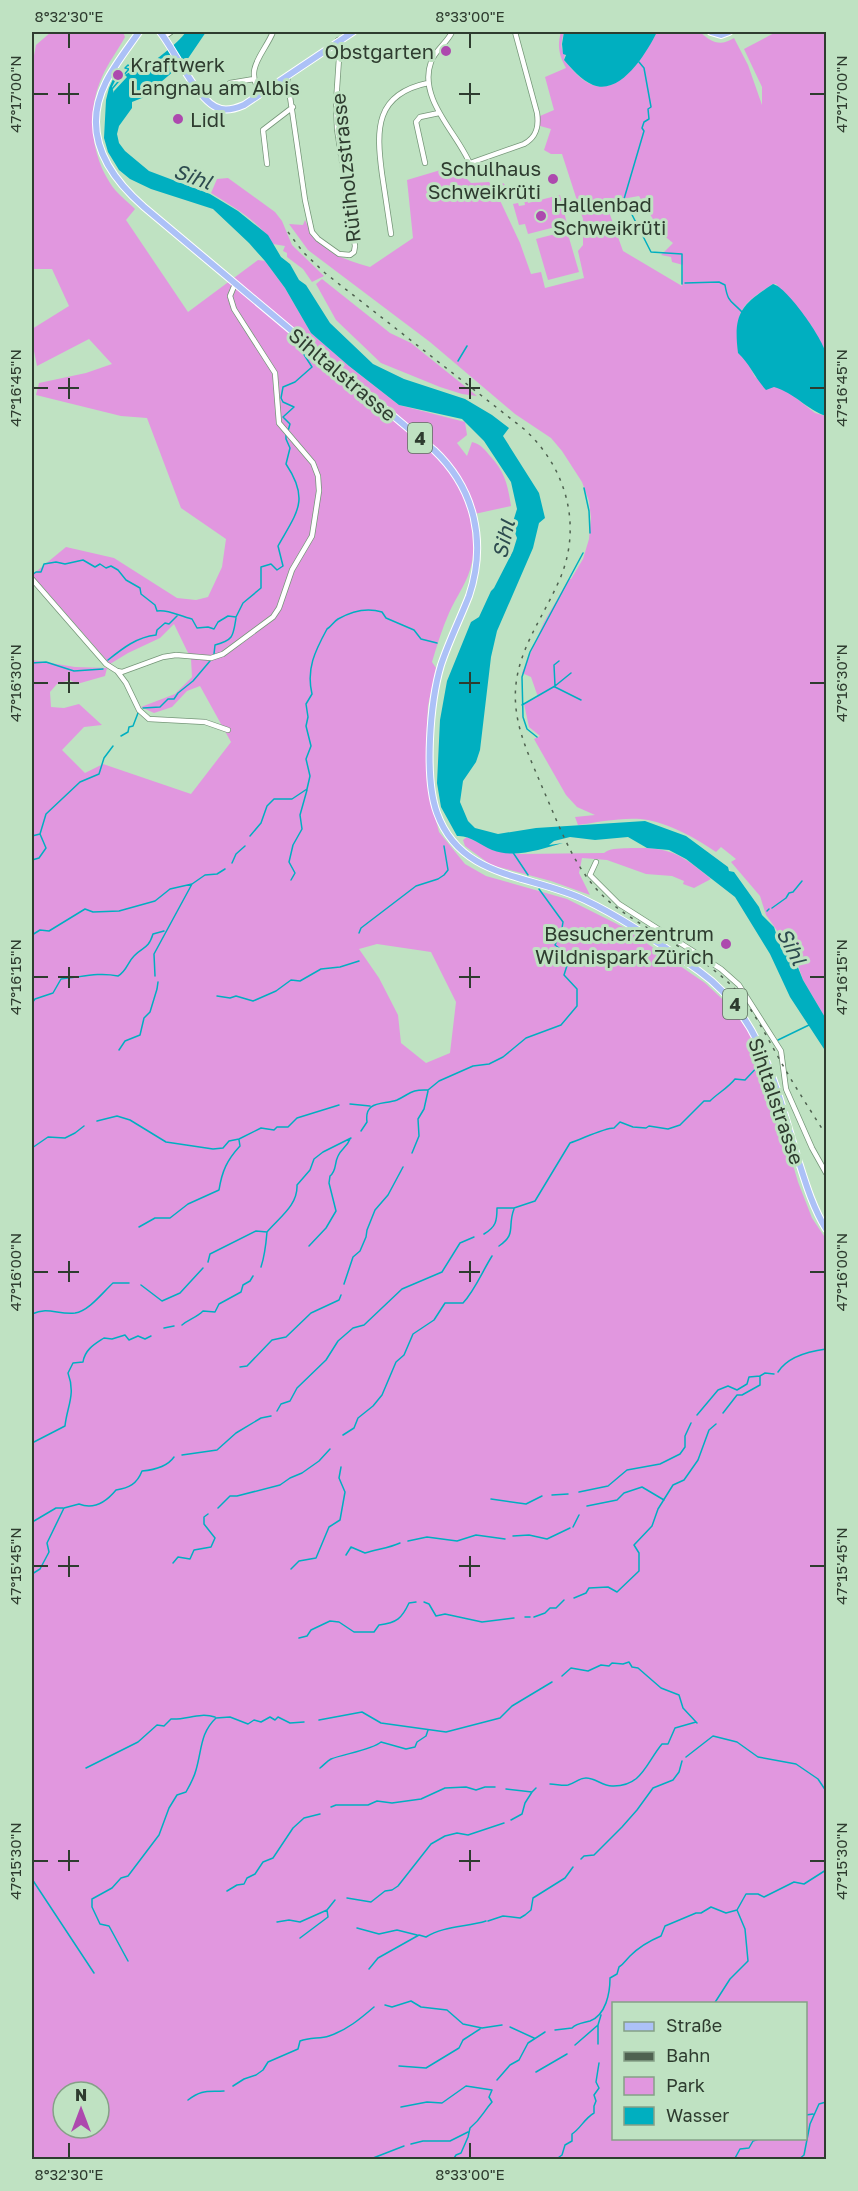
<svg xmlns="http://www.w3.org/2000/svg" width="858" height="2191" viewBox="0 0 858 2191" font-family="'Golos Text',sans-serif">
<rect width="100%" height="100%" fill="#bfe2c2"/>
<path fill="#e197df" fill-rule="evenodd" d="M51 32H123L125 37C118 50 108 63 102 77 87 110 90 152 110 183 116 193 127 201 135 209L126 220 188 312 258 260 265 261 285 288 311 333 349 366 399 405 465 422 467 435 457 443 467 456 472 442C481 444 485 450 491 457 505 472 508 486 511 506L470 515C472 531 475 546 472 562 468 582 457 595 449 613 442 629 437 645 432 662L436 668 428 706 426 747 427 785 439 832 465 864 486 876 567 899 623 927 705 983 732 1008 751 1036 764 1066 798 1182 812 1218 826 1239V2159H32V660L75 667 107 668 105 676 77 684 70 680 57 684 50 692 51 707 64 708 79 704 102 725 84 727 62 750 85 773 103 764 191 794 231 742 200 686 187 691 172 707 154 713 141 707 175 694 192 677 191 659 174 624 160 638 128 653 110 664 32 575 66 547 114 558 177 598 196 600 208 597 222 567 226 539 181 508 147 418 121 416 36 395 39 383 86 373 112 364 89 339 37 366 32 341V329L69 306 52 269H32V66L36 45ZM377 944 431 952 456 1002 450 1053 426 1063 401 1043 398 1015 379 978 359 949ZM614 2004H806V2138H614ZM63 2092H99V2128H63Z
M561 32H564C562 40 559 48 565 54L564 60C572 69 581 81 593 85 622 95 646 52 657 32H700C711 42 720 47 734 38L748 65 762 105V87L744 49 776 32H826V352L811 325 776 284H773C738 306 736 312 738 353L747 361 755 377 786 390 815 413 826 416V1019L803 980 795 956 766 915 760 896 731 862 736 859 721 847 716 852C695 838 673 825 648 820 628 816 598 822 578 825L575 817 595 815 577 807 566 795 534 739 540 736 529 727 524 704 538 697 531 677 522 673 544 622 569 579H571L583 559 589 539 591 518 589 501 582 482 562 451 551 438 515 414 430 342 308 250 289 224 303 225 305 220C317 250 341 259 370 267L413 238 407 180 454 166 471 183 489 182 495 190 499 183H503L506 186V190L503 193 496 192 520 243 531 274 541 272 545 288 584 278 578 251 583 245V219L562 154H551L544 150 551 129 540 126V116L554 110 545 77 566 68C559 55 557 46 561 32ZM639 196 662 234 673 243 661 255 671 257 672 262 683 265 682 286 623 251 604 198 622 199Z
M228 178 275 212 282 221 292 245 324 276 312 282 303 269 287 257V253L283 251 285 246 273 244C259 221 233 207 211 193L217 179Z
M560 195 567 224 528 234 525 224 519 225 513 204 518 203 519 206 525 205 524 199 527 198 528 203Z
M567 231 579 272 548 280 536 239Z
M322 279 390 333 411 343 477 396 462 394 440 387 381 363 336 320 316 284Z
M467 837 495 851 521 854 604 853C612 847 622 849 631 848 671 847 681 854 711 879L694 888 683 884 684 881 672 876 646 874 607 860 582 858 579 873 590 895 551 881 491 865 465 846 463 840Z"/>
<path fill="#00afc0" d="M186 32H206L187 60 142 98 132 102V108L119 126 117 134 119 143 125 151 149 171 210 194 238 211 268 235 281 257 290 264 299 280 306 285 330 323 373 364 404 379 465 399 492 415 509 428 503 436 539 493 545 518 539 523 533 548 497 631 491 657 480 750 476 762 463 781 460 802 468 821 475 828 498 834 536 828 645 821 686 836 728 867 729 871 734 872 759 907 762 915 774 927 780 945 783 949 791 950 803 980 826 1019V1052L790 997 770 954 735 897 686 859 669 850 647 848 628 837 595 840 570 837 554 841 549 845 563 843C540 849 516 859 492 850 480 845 470 835 457 836L441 807 437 783 440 720 447 681 471 622 479 617 491 591 494 588 513 551 517 538 512 525 517 509 511 482 484 441 462 419 399 405 349 366 311 333 285 288 265 261 249 243 213 209 151 189 130 179 119 170 108 152 104 138 106 100 109 88 114 77 116 79 112 87 114 93V91L127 77 125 75C130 71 136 72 142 69 155 61 177 44 186 32Z
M564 32H657C647 52 621 96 593 85 581 80 572 69 564 60L566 55 563 54 562 44Z
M773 284C787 287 824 340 826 354 830 373 827 396 826 416 807 410 795 393 774 387L766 390C755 378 750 364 738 353 733 313 741 305 773 284Z"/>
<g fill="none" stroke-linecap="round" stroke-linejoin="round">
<path stroke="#00afc0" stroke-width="1.5" d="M639 62 644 68 651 107 648 109 649 119 644 122 642 128 644 131 624 199 651 252 682 254V284
M112 89 129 69 125 68 128 65 137 71
M685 283 719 282 725 285C728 303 731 300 742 312
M458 361 467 346
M288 431 290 424 283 417 294 407 283 402 281 398 283 387 295 382 312 367 303 353 305 348
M584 488 589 511 590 533
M32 575 36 572H41L44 564 56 562 65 564 83 560 95 567 100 564 106 568 111 566 118 570 126 580 140 588 141 594 155 605 157 611C168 609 179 616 192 619L197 628 208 627 214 629 218 622 228 616 236 617 243 603 261 588V567L271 564 277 570 283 566 278 546C297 512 310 500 286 464L290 448 286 439V435
M214 654 215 645C234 640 233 636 236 618
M108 660C123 648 137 637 156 635L157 630 165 623 169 624 177 616
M32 663 46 662 74 671 103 669
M555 686 554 665 559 661
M555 687 581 700
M522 705 555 686 571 673
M143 708 160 707 168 699H174L178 693 193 681 210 661
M121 736 128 732 129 727 133 726 138 713
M537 737 527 729 523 717 522 677 530 652 583 553
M32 836 40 834 46 814 80 782 99 774 104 758 113 746
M250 836 261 823 267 806 274 799H292L307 789 310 776 306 759 311 746 306 726 308 717 306 704 312 694C306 669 315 651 327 629 332 626 333 622 338 619 352 611 366 607 382 612L386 618 414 630 421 639 437 643
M512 851 528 875
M32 860 39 858 46 848 40 834
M232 863 236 854 245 846
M291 880 295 873 289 862 293 845 302 829 300 815 307 790
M539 889 563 922 562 928
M772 908 786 898 789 893 793 892 802 881
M767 911 769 909
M359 933 361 928 416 886 438 879 444 875 448 870 444 846
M32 935 40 930 49 931 85 909 93 912 119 911 155 901 170 889 192 884
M155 976 154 954 192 884 205 875 217 874 225 869
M217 996 230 998 236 996 253 1001 276 991 291 980 300 981 321 969 340 967 359 961
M32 1003 35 999 53 993 61 979C82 977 98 972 118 976 127 971 127 963 134 956 143 946 148 950 153 934L164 931
M778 1040 809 1025
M119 1050 125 1041 140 1035 144 1018 150 1012 157 989 158 982
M350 1104 370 1106
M97 1121 117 1116 130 1120 166 1142 213 1149 223 1148 229 1141 239 1139 261 1128 274 1130 277 1127H288L297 1118 339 1105
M361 1131 367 1122C364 1100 383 1105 397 1100 410 1094 411 1089 428 1090L439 1081 473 1066 489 1064 503 1057 526 1038 561 1025 577 1006V989L564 975 570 956 555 945 560 934
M32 1148 48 1137 65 1138 75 1133 84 1126
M412 1153 419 1136 418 1119 424 1109 428 1091
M139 1227 155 1218H170L188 1204 219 1190C222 1171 227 1160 240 1146L239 1140
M484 1234C496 1227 497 1221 497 1208H514L535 1201 570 1143C582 1139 604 1128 614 1128L620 1122 633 1127 646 1128 649 1126 668 1129 680 1125 704 1101H710C718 1093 728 1088 735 1079L745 1080 763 1061
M309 1246 326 1228 336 1211 329 1183 330 1176C337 1170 334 1164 338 1156 341 1149 347 1147 350 1139
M499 1246C517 1234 507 1227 514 1209
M208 1262 210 1254 256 1231 267 1232
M261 1267C265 1255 266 1244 267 1232 280 1217 298 1205 297 1185L310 1170 314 1159 323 1152 351 1138
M344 1284 353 1257 360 1251 366 1237 367 1230 375 1210 388 1195 403 1167
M141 1285 162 1301 180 1293 203 1268
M32 1314C48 1306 58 1315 75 1313 89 1311 103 1292 113 1283H129
M182 1325C189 1319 196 1318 203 1311L215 1312 219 1304 241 1292 243 1285 250 1281 253 1276
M164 1328 174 1326
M240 1367 247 1366 272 1340 286 1337 311 1313 339 1300 341 1295
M778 1372C788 1356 811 1351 826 1349
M277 1411 281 1404 290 1401 297 1388 326 1360 338 1341 353 1328 364 1325 402 1289 442 1272 460 1243 474 1237
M723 1413 737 1395H742L760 1385V1376L765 1373 774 1374
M697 1415 718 1390 728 1386 737 1390 747 1384 749 1377 760 1376
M343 1435 354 1428 358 1418 373 1406 382 1395 396 1362 404 1355 413 1334 434 1320 445 1303H463C475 1290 482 1272 492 1256
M32 1443 65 1426C67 1406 76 1395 68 1373L73 1363 83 1362C85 1349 95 1344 104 1338L112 1339 125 1335 129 1340 138 1336 145 1339 151 1336
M182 1455 217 1450 236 1433 261 1418 271 1416
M579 1492 608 1486 627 1470 660 1464 680 1454 685 1447V1436L691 1423
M552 1495 568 1494
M491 1499 526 1504 542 1496
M587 1506 617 1500 624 1493 642 1487 664 1500
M218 1508 230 1496H237L280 1485 290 1478 302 1473 319 1461 330 1449
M34 1521 56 1508H63
M573 1527 579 1515
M513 1536 529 1535 547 1539 570 1528
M408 1541 427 1537 457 1541 476 1535 505 1539
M346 1555 351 1547 365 1553C378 1549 389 1548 400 1543
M173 1563 178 1557 190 1559 194 1550 211 1547 215 1538 204 1524V1517L208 1514
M291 1569 299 1561 316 1558 329 1527 340 1520 345 1492 339 1478 341 1467
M32 1574 40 1569 49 1552 47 1543 64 1508 79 1504C94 1510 107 1501 116 1490 129 1488 137 1484 142 1471 154 1470 167 1467 174 1457
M574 1598 586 1593 589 1588 608 1587 617 1592 639 1571V1553L634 1545 652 1526 658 1509 673 1485 684 1480 698 1460 709 1430 716 1424
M424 1602 429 1604 436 1616 445 1614 482 1622 514 1618
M525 1617H530
M534 1617 545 1613 550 1608H556L564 1600
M299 1638 307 1636 311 1630 330 1621 339 1622 354 1632H374L379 1625C397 1623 402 1618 409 1603L416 1602
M562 1676 571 1668 588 1671 601 1665 609 1666 612 1663 623 1664 629 1662 632 1667 638 1668 661 1688 679 1695 683 1708 697 1723
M319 1720 362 1712 381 1723 446 1732 500 1718 512 1706 552 1682
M686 1757 713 1736 737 1742 758 1757 796 1764 818 1779 826 1791
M86 1768 138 1742 157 1725 164 1726 171 1719C187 1720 199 1712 215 1717
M320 1768C324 1765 327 1761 331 1759 343 1754 372 1750 381 1742L406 1749 415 1747 417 1742 426 1736 428 1730
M550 1784C556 1784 563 1786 568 1785 575 1783 579 1778 586 1778 596 1778 602 1786 612 1786 642 1787 646 1763 662 1744H668L675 1728 696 1722
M506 1789 532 1792 536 1788
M331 1807 336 1805H368L377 1801 392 1803 421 1799 445 1788 466 1787 476 1790 485 1787H495
M511 1820 522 1814 525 1803 532 1792
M581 1859 584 1856 594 1855 622 1827 637 1810 653 1788 673 1780 679 1772 682 1761
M32 1879 94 1973
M227 1891 237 1885 244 1884 247 1878 255 1874 263 1862 273 1858 293 1828 304 1818 320 1814
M347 1898 371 1902 385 1891 392 1890 398 1886 431 1844 445 1836 457 1833 468 1835 504 1823
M488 1921 503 1916 520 1918 525 1915 531 1910 533 1898 565 1878 573 1867
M277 1922 289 1920 300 1922 327 1910
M357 1928 379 1934 397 1930 417 1935
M300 1938 328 1917 327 1910 335 1900
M128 1961 109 1926 100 1924 92 1907V1899L112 1888 121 1878 128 1876 159 1835 169 1808 177 1795 186 1792C190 1785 194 1778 196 1770 202 1750 200 1733 216 1718L230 1717 248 1724 254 1720 261 1722 270 1717 275 1720 278 1717 290 1723 304 1722
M369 1969 378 1958 419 1935 426 1937C443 1926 467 1927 486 1921
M714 2004 730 1979 748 1961 745 1929 737 1910
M385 2005 392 2007 411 2001 421 2007 447 2010 463 2024 482 2028 502 2025
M510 2027 534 2038
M555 2030 572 2028C577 2023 583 2023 590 2021 606 2015 610 1993 610 1978L617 1974 619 1967C624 1964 626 1960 630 1956 639 1947 649 1941 661 1936L665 1926 696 1913H701L711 1907 726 1913 737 1910 746 1894H758L764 1897 794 1882 804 1884 826 1870
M598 2044V2025L601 2015
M575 2045 598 2025
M399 2066 426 2068 459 2048 463 2040 480 2029
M536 2072 567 2054
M497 2080 510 2065 519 2060 528 2043 545 2032
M233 2086 244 2079 256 2075 263 2070 268 2062 298 2049 300 2041C310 2037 320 2039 329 2036 347 2030 360 2019 374 2007
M188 2100C202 2089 208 2092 224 2091
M401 2107 427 2102 442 2103 466 2086 492 2090 489 2097 492 2102C482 2113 483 2117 470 2128L468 2137 461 2153 456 2155 453 2160
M806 2115 813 2114
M411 2144 423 2141H450L468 2132
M368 2160 404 2146
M555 2160 562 2155 565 2145 572 2141V2134C581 2128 584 2119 594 2113V2106L596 2101 594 2095 599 2088 596 2082 599 2063
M720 2160H726
M734 2160 740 2149 749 2148 753 2141 762 2138
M798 2160 804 2155 810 2124 819 2104 826 2102"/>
<g stroke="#759678" stroke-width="6">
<path id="minor" d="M452 32C447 43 435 50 431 62 417 101 462 137 472 169
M164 37 171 32
M287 76 305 200 312 232 318 239 339 254 350 255 354 252 355 246 337 129 336 103 340 43 338 40
M230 83 254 79
M261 93C243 69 264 54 273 32
M425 163 416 122 420 117 439 113
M470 163 524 144C537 137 539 126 537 113L515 32
M267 164 263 130 293 107
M391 234C388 214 385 194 382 174 376 129 375 94 428 83
M32 579 106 664 117 671 122 672 163 657 176 655 211 658 223 654 273 617 279 608 292 570 312 536 319 491 318 476 313 463 279 423 275 373 234 309 230 296 235 284
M117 671 126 683 139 710 149 719 205 722 228 730
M596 862 590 875 619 904 721 969 739 985 781 1051 786 1089 812 1148 826 1173"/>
</g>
<g stroke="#fff" stroke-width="8">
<path id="major" d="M139 32C128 48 115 64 106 82 81 132 106 174 144 207L434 450C475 489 487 542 469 596 460 619 449 641 441 665 430 702 424 777 437 813 461 880 531 874 585 900 623 918 664 946 699 971 761 1015 776 1087 797 1156 805 1181 812 1206 826 1229
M160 32C175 50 198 104 221 109 229 111 237 108 244 105L353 32
M711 32 721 35 729 32"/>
</g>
<use href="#minor" stroke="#fff" stroke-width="4.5"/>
<use href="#major" stroke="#acc1f7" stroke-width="6"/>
<path stroke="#4f6250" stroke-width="1.5" stroke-dasharray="3 6" stroke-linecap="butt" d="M288 232 303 252 325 273 524 429C567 468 583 527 559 581 537 630 506 664 518 721 523 745 534 767 543 789 562 832 577 878 616 907 653 935 699 953 732 986 753 1008 766 1036 781 1062 795 1087 811 1111 826 1135"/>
</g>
<path fill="none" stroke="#2e3c2f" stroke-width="2" d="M69 33V48M470 33V48M69 83V104M470 83V104M33 94H48M58 94H79M459 94H480M810 94H825M69 378V399M470 378V399M33 388H48M58 388H79M459 388H480M810 388H825M69 672V693M470 672V693M33 683H48M58 683H79M459 683H480M810 683H825M69 967V988M470 967V988M33 977H48M58 977H79M459 977H480M810 977H825M69 1261V1282M470 1261V1282M33 1272H48M58 1272H79M459 1272H480M810 1272H825M69 1556V1577M470 1556V1577M33 1566H48M58 1566H79M459 1566H480M810 1566H825M69 1850V1871M470 1850V1871M33 1861H48M58 1861H79M459 1861H480M810 1861H825M69 2143V2158M470 2143V2158"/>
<g fill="#ad49ae" stroke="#bfe2c2" stroke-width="2">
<circle cx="446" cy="51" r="6"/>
<circle cx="118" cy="75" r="6"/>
<circle cx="178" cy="119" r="6"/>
<circle cx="553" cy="179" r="6"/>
<circle cx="541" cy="216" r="6"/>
<circle cx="726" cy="944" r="6"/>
</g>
<g text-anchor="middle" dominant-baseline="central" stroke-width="6" stroke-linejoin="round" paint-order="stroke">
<g fill="#bfe2c2" stroke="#5a6e5b" stroke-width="1.5">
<rect x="408" y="423" width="24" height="30" rx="4.5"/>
<rect x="723" y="989" width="24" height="30" rx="4.5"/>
</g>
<g font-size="18" font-weight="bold" fill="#2e3c2f">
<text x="420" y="438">4</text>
<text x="735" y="1004">4</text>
</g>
<g font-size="20" fill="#2e3c2f" stroke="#bfe2c2" text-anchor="end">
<text x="434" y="51">Obstgarten</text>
<text x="130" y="64" text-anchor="start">Kraftwerk<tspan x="130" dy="23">Langnau am Albis</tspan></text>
<text x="190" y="119" text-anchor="start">Lidl</text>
<text x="541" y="168">Schulhaus<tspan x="541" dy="23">Schweikrüti</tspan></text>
<text x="553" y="204" text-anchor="start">Hallenbad<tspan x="553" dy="23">Schweikrüti</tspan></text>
<text x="714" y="933">Besucherzentrum<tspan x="714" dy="23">Wildnispark Zürich</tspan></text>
</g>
<g font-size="20" fill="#2e3c2f" stroke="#bfe2c2">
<text transform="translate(345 168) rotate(-96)">Rütiholzstrasse</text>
<text transform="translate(343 374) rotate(40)">Sihltalstrasse</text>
<text transform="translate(777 1101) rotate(71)">Sihltalstrasse</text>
</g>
<g font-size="21" font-style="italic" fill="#2d4b4f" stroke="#bfe2c2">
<text transform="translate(193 176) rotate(20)">Sihl</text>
<text transform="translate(503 539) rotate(-77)">Sihl</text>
<text transform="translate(792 946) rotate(62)">Sihl</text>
</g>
</g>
<rect width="858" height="2191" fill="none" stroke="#bfe2c2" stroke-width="66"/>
<rect x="612" y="2002" width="195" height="138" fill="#bfe2c2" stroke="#85a087" stroke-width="1.5"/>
<rect x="624" y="2022" width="30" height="9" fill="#acc1f7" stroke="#85a087" stroke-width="1.5"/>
<text x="666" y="2032" font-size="18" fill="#2e3c2f">Straße</text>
<rect x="624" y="2052" width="30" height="9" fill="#4f6250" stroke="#85a087" stroke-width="1.5"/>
<text x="666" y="2062" font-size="18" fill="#2e3c2f">Bahn</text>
<rect x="624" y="2077" width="30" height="18" fill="#e197df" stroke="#85a087" stroke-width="1.5"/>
<text x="666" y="2092" font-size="18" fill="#2e3c2f">Park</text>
<rect x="624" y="2107" width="30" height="18" fill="#00afc0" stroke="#85a087" stroke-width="1.5"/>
<text x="666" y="2122" font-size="18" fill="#2e3c2f">Wasser</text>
<g transform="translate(81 2110)"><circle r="28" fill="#bfe2c2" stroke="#85a087" stroke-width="1.5"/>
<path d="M0-4.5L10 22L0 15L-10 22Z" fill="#ad49ae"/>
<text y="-9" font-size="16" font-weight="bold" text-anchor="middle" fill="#2e3c2f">N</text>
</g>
<rect x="33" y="33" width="792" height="2125" fill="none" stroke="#2e3c2f" stroke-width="2"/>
<g font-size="15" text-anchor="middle" fill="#2e3c2f">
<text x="69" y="22">8°32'30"E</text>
<text x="470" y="22">8°33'00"E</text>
<text transform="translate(16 94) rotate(-90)" y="5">47°17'00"N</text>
<text transform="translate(842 94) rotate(-90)" y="5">47°17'00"N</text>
<text transform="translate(16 388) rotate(-90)" y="5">47°16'45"N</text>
<text transform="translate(842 388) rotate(-90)" y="5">47°16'45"N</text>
<text transform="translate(16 683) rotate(-90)" y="5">47°16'30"N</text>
<text transform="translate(842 683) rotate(-90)" y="5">47°16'30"N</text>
<text transform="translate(16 977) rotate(-90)" y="5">47°16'15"N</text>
<text transform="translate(842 977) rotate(-90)" y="5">47°16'15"N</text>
<text transform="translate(16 1272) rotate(-90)" y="5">47°16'00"N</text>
<text transform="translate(842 1272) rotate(-90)" y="5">47°16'00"N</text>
<text transform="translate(16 1566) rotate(-90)" y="5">47°15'45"N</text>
<text transform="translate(842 1566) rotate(-90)" y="5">47°15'45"N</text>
<text transform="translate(16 1861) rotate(-90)" y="5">47°15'30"N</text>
<text transform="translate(842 1861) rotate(-90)" y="5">47°15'30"N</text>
<text x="69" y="2180">8°32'30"E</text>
<text x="470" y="2180">8°33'00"E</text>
</g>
</svg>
